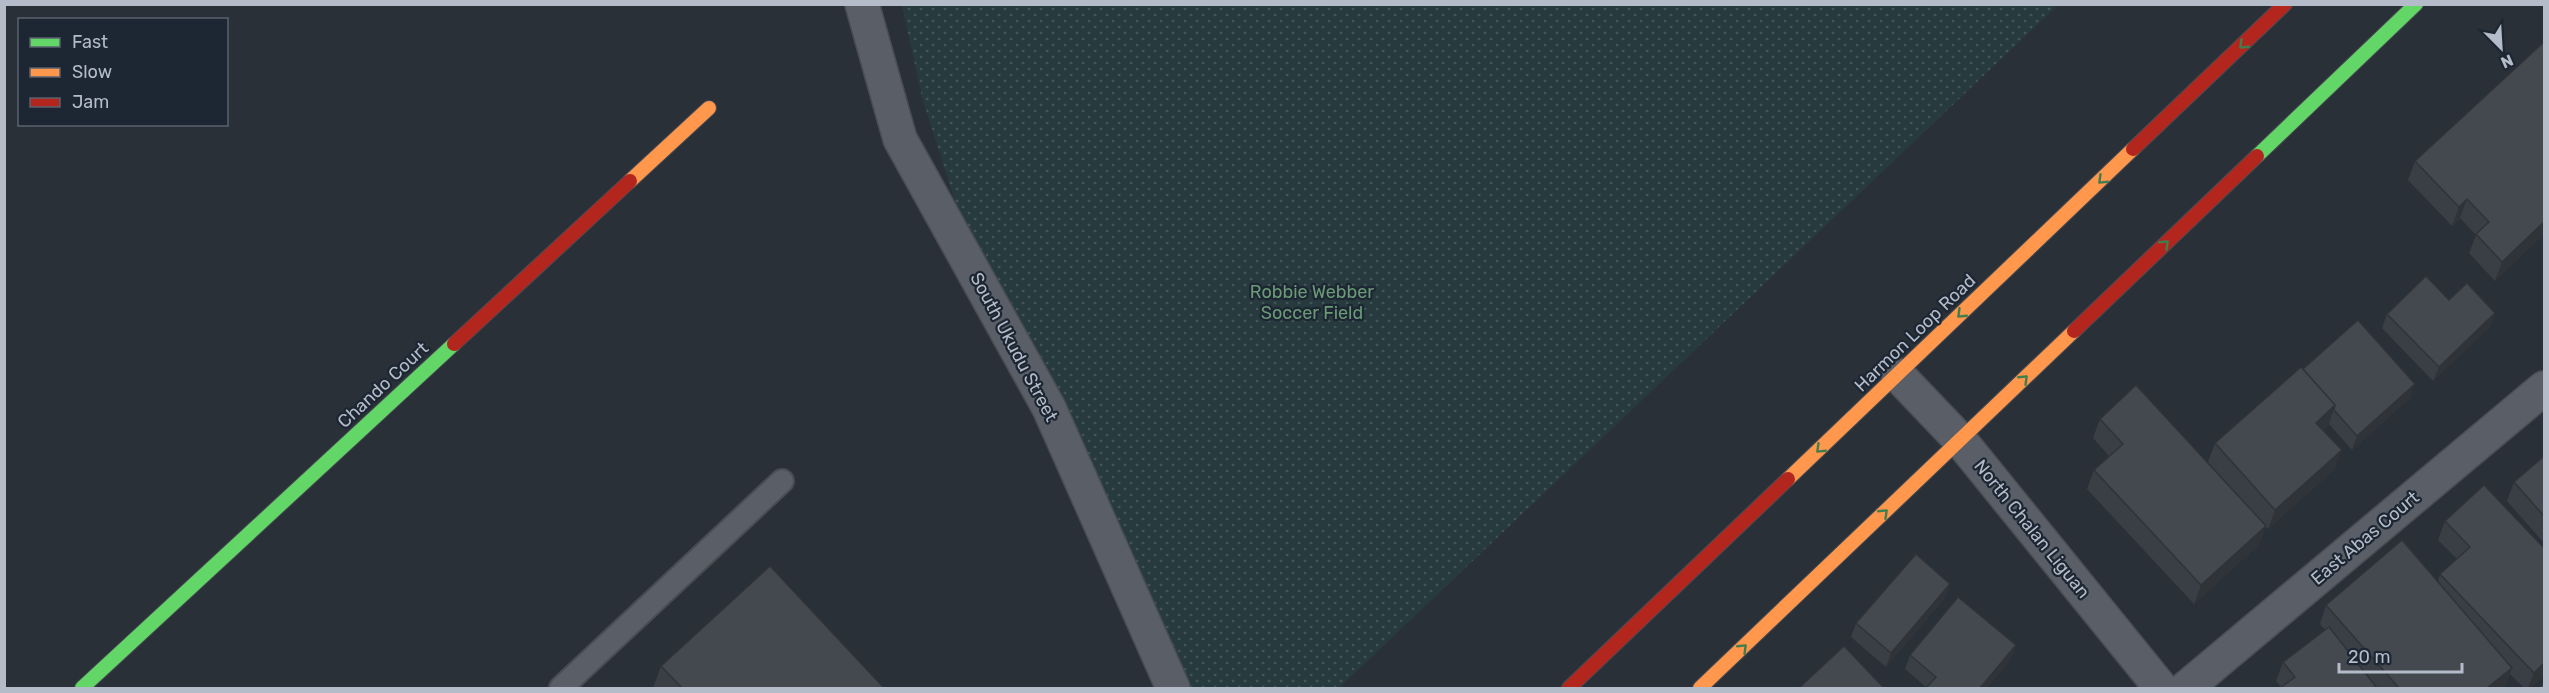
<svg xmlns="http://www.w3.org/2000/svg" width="2549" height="693" viewBox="0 0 2549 693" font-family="Rubik,sans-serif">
<defs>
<pattern id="park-dots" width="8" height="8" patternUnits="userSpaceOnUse" patternTransform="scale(1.5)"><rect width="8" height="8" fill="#273a3e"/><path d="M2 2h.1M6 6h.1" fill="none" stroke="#445559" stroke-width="1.8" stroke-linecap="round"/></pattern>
</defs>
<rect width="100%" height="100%" fill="#2a3038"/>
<path fill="url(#park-dots)" d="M902 5H2058L1339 688H1159L989 309 922 97Z"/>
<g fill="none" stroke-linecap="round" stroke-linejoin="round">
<g stroke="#484c53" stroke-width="26">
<path id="lane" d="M561 688 782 481"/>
</g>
<g stroke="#484c53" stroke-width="36">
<path id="street" d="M862 4 900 139 1049 408 1173 688
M1898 375 1960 440 2161 688
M2186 688 2544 388"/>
</g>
<g stroke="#484c53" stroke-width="16">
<path id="fast" d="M2257 156 2416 4
M82 688 454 344"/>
</g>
<g stroke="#484c53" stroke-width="16">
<path id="slow" d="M630 181 709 108
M1788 479 2133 149
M1700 688 2074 331"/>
</g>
<g stroke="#484c53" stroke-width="16">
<path id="jam" d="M2133 149 2285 4
M2074 331 2257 156
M454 344 630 181
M1569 688 1788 479"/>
</g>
<use href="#lane" stroke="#5a5e66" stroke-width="22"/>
<use href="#street" stroke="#5a5e66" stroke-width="33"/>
<use href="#fast" stroke="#63d668" stroke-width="14"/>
<use href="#slow" stroke="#ff974d" stroke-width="14"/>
<use href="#jam" stroke="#b3261e" stroke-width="14"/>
</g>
<path fill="#3a3f45" d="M2415 161 2544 234 2495 281 2469 253 2476 235 2460 218 2452 226 2408 180Z
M2449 300 2495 313 2490 327 2433 381 2382 328 2387 314Z
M2303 369 2410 398 2352 450 2329 424 2323 430 2335 469 2268 529 2208 462 2215 443Z
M2100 419 2266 526 2259 545 2194 604 2087 489 2094 470 2109 456 2093 438Z
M2544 456V543L2507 501 2514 482Z
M2484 485 2544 675 2531 688H2524L2510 674 2505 687 2503 688H2280L2281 687 2276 681 2283 662 2325 630 2320 624 2326 605 2438 581 2440 574 2457 559 2438 540 2445 521Z
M1950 584 1945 598 1886 667 1851 637 1856 623Z
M2016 645 2011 659 1987 688H1926H1927L1905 669 1910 655Z
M661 666 884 688H653Z"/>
<path fill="#303338" d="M2467 199 2460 218 2452 226 2459 207Z
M2544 222V234L2495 281 2502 262Z
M2495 313 2490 327 2433 381 2439 367Z
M2415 384 2410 398 2352 450 2357 436Z
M2335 405 2329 424 2309 442 2316 423Z
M2342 450 2335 469 2268 529 2275 510Z
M2266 526 2259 545 2194 604 2201 585Z
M1950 584 1945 598 1886 667 1891 653Z
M2016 645 2011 659 1987 688H1980Z
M2544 663V675L2531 688H2528L2534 673Z
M2512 668 2505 687 2503 688H2487Z"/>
<path fill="#444950" stroke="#303338" stroke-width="1.5" d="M2544 42V222L2502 262 2476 234 2489 222 2467 199 2459 207 2415 161Z
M2426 276 2449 300 2467 283 2495 313 2439 367 2387 314Z
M2358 320 2415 384 2357 436 2334 410 2335 405 2303 369Z
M2301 367 2335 405 2316 423 2342 450 2275 510 2215 443Z
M2136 385 2266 526 2201 585 2094 470 2123 444 2100 419Z
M2544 456V516L2514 482Z
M2484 485 2544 548V663L2534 673 2440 574 2470 547 2445 521Z
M2402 540 2512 668 2487 688H2399L2326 605Z
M1916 554 1950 584 1891 653 1856 623Z
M770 566 884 688H682L661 666Z
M1958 597 2016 645 1980 688H1926L1936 677 1910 655Z
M2329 627 2377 688H2280L2295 677 2283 662Z
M1844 646 1884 688H1799Z
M2544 683V688H2539Z"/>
<defs><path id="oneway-chevron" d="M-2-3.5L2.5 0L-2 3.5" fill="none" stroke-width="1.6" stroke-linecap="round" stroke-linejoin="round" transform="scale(1.5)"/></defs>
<g stroke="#407e4e">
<use href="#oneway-chevron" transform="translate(2243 45) rotate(136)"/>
<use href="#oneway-chevron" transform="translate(2102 180) rotate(136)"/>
<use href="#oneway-chevron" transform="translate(2165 244) rotate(-44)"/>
<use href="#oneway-chevron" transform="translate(1961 314) rotate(136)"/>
<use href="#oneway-chevron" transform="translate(2024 379) rotate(-44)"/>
<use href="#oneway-chevron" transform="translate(1820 449) rotate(136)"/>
<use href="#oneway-chevron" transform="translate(1884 513) rotate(-44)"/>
<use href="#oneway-chevron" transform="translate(1743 648) rotate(-44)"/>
</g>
<g text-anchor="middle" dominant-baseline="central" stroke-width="4.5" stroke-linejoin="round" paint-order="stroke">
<g font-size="18" fill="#6b9a76" stroke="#1d2633">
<text x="1312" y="292">Robbie Webber<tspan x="1312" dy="21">Soccer Field</tspan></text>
</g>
<g font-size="18" fill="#b4bcc9" stroke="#1d2633">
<text transform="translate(1915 333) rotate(-44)">Harmon Loop Road</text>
<text transform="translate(1014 347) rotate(62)">South Ukudu Street</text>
<text transform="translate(383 385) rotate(-43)">Chando Court</text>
<text transform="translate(2032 529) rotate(51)">North Chalan Liguan</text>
<text transform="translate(2365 538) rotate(-40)">East Abas Court</text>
</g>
</g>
<rect width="2549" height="693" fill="none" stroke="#b4bcc9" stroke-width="12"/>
<rect x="18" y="18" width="210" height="108" fill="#1d2633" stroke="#59626f" stroke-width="1.5"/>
<rect x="30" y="38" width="30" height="9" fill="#63d668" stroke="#59626f" stroke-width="1.5"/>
<text x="72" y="48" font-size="18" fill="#b4bcc9">Fast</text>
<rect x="30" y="68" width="30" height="9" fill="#ff974d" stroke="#59626f" stroke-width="1.5"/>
<text x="72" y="78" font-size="18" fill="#b4bcc9">Slow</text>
<rect x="30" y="98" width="30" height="9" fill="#b3261e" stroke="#59626f" stroke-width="1.5"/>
<text x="72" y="108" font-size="18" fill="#b4bcc9">Jam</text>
<g transform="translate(2501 48) rotate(156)" stroke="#1d2633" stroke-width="4.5" paint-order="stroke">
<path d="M0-4.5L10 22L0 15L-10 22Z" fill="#b4bcc9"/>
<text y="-9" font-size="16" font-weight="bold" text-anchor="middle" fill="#b4bcc9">N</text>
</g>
<path d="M2339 663v9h123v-9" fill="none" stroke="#b4bcc9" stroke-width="3"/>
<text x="2348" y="663" font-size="18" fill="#b4bcc9" stroke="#1d2633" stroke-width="4.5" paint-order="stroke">20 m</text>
</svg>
